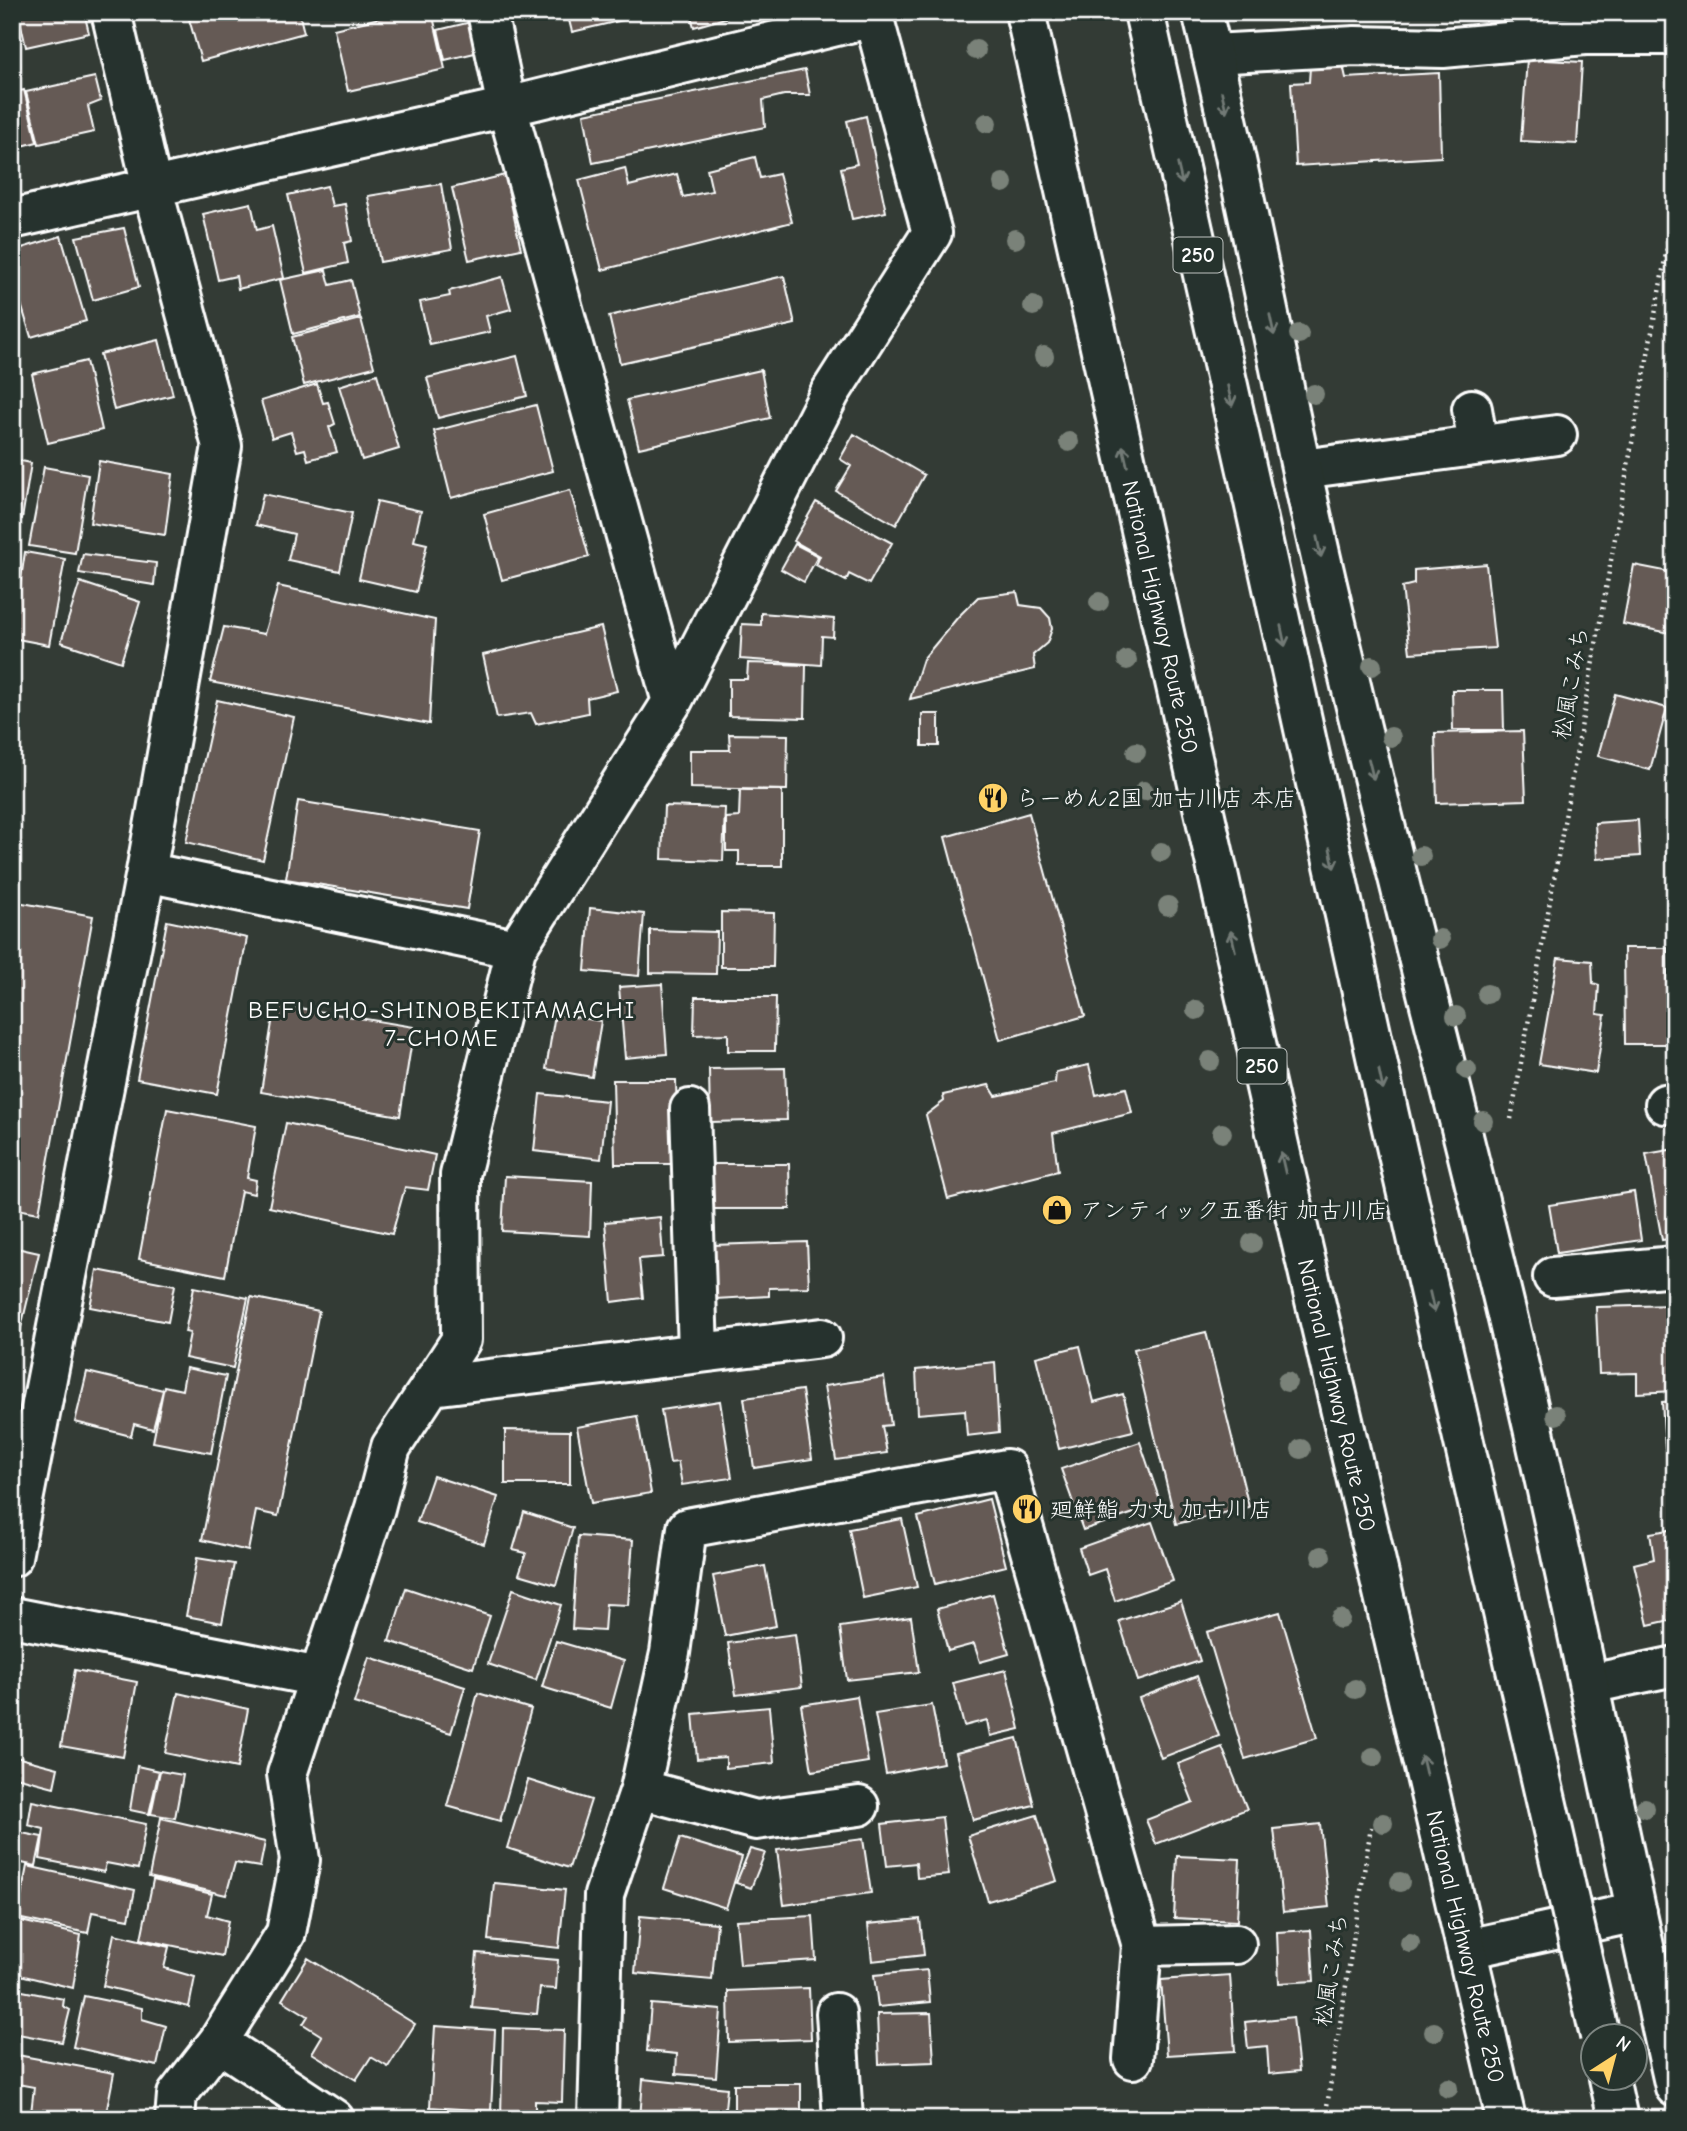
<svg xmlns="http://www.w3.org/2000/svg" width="1687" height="2131" viewBox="0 0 1687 2131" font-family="'Comic Neue','Klee One',sans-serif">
<rect width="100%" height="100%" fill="#333b35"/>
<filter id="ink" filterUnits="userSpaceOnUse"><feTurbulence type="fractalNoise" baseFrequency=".0143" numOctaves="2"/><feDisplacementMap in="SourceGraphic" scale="14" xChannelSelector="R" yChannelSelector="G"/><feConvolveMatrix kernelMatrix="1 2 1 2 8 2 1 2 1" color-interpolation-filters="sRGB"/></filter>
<g filter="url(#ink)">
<path fill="#655a54" stroke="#fff" stroke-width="2" d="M18 12H84L89 33 26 47Z
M187 12H299L304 33 201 61Z
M404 12H432L445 69 348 91 334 29Z
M567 12H657L572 32Z
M690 12H746L694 27Z
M1284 12H1326L1287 22Z
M471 22 479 52 445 60 438 30Z
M12 42H16L20 66 12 69Z
M1527 59 1582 62 1577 144 1521 141Z
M1343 65 1346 78 1439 73 1441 157 1296 166 1291 83 1309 82 1310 67Z
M805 70 810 95H784L763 100 765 127 593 163 584 114Z
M95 77 101 101 88 106 94 132 39 144 26 92Z
M24 90 37 142 15 148 21 169 12 172V93Z
M866 116 886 212 852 219 841 168 857 164 847 121Z
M755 157 760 178 779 174 792 222 602 270 579 180 625 168 629 186 677 174 683 197 712 191 707 169Z
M505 175 521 249 469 260 452 188Z
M441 184 452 249 380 262 368 196Z
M327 186 332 206 345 204 352 241 344 243 348 263 306 273 288 195Z
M251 203 257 230 272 226 284 278 238 289 236 276 218 280 203 214Z
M124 228 139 287 93 300 76 237Z
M61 236 86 321 31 337 12 274V251Z
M326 270 330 285 351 280 360 317 293 334 280 280Z
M784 276 795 324 620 363 609 316Z
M502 277 511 309 486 316 490 332 430 345 420 302 450 296 449 291Z
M361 319 374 367 304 385 292 337Z
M159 340 173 395 114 410 100 354Z
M517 356 527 396 438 418 427 378Z
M86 361 102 430 48 443 32 374Z
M761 370 770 418 639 448 627 400Z
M377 374 399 449 362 460 339 386Z
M317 384 323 403 328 402 335 424 329 427 337 452 308 460 305 449 297 451 291 432 272 438 261 401Z
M536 405 553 471 451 498 434 431Z
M854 434 924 475 896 525 836 491 851 466 840 459Z
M12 459 31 463 22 519 12 517Z
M99 461 173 474 165 535 90 523Z
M44 467 88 475 75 553 29 546Z
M570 490 589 557 502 580 484 514Z
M263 494 352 513 340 571 288 560 294 534 256 525Z
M377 501 421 511 414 541 427 544 416 592 359 579Z
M816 502 892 543 869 584 849 574 846 581 816 565 820 556 794 541Z
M795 544 818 556 804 582 781 569Z
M25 552 65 559 49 645 12 638Z
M83 554 156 563 154 585 79 573Z
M1486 564 1495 648 1410 653 1402 587 1414 584V570Z
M1634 565 1675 573V634L1623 624Z
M80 582 140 602 121 662 61 642Z
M278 586 435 620 429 724 210 682 224 627 264 634Z
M1017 592 1020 605 1041 608 1050 618 1052 629 1047 643 1033 655 1035 669 910 699 923 659 958 617 978 597Z
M761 613 834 619 833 637 822 636 821 665 740 659 742 624 761 625Z
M601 627 617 691 587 698 588 713 536 724 531 713 497 718 483 655Z
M748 663 806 665 805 718 729 716V679H747Z
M1452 690H1503L1504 730H1453Z
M1615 694 1667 708 1650 770 1598 756Z
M217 700 294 717 263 860 186 842Z
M922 714H939V746H922Z
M1523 731 1526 800 1437 803 1435 733Z
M729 734 788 735 787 790 690 788V750H730Z
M740 790H782V866H739V851H726V818L739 817Z
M298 801 480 831 467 909 286 879Z
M664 806 725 808 723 861 662 859Z
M1029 813 1085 1016 1000 1040 945 837Z
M1638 820 1640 856 1597 859 1595 823Z
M12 901 93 916 39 1213 12 1208Z
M590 908 644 914 639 976 585 971Z
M721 912 774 913 773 967H721Z
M167 921 247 938 217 1094 137 1079Z
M650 930 717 932 716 974 650 973Z
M1624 948H1667L1668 1044H1625Z
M1558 958 1592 961 1593 983 1599 985 1597 1014 1605 1015 1596 1073 1539 1064Z
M662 984 667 1054 625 1058 619 987Z
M695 997H776L775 1051H728V1034L694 1035Z
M275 1004 414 1027 400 1116 261 1092Z
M555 1014 601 1021 592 1077 546 1069Z
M1089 1065 1096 1095 1126 1088 1132 1113 1053 1133 1058 1171 948 1199 926 1115 944 1101 943 1095 989 1085 996 1096 1055 1083 1056 1072Z
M785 1068 787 1120 710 1122 709 1069Z
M613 1080H676L678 1164H615Z
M540 1094 607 1101 601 1159 534 1151Z
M167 1109 256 1126 247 1178 256 1180 254 1194 241 1191 225 1276 139 1259Z
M286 1123 435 1155 428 1190 405 1187 392 1234 269 1207Z
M1675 1149V1238L1662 1240 1646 1154Z
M712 1164H789L790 1209H712Z
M505 1176 592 1181 590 1236 502 1231Z
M1634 1192 1641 1240 1557 1253 1549 1205Z
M660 1217 663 1257 639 1259 643 1298 612 1302 605 1222Z
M807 1242 809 1287 769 1288V1296L715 1299 712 1245Z
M12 1247 39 1253 19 1336 12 1335Z
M97 1270 175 1285 168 1322 90 1307Z
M194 1287 248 1298 233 1368 185 1358 190 1333 185 1332Z
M251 1297 319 1311 278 1516 256 1511 248 1551 202 1540Z
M1675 1305V1391L1637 1393V1373L1599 1374 1596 1307Z
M1206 1332 1249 1507 1176 1524 1134 1349Z
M1080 1346 1094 1402 1123 1394 1133 1431 1059 1449 1036 1357Z
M995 1362 999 1432 967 1436 965 1410 918 1414 916 1370Z
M186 1368 226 1376 211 1453 153 1442 164 1386 182 1390Z
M87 1372 163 1390 153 1429 134 1424 131 1436 75 1422Z
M884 1377 891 1425 882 1426 887 1453 836 1460 824 1386Z
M802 1390 812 1459 754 1468 744 1398Z
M720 1401 732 1478 682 1485 678 1462 670 1463 661 1410Z
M1675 1401V1448H1665L1662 1402Z
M637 1416 651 1493 591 1503 577 1427Z
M505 1430 570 1431V1484H505Z
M1140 1442 1161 1504 1083 1530 1061 1469Z
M433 1476 498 1497 484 1544 417 1522Z
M989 1499 1006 1566 935 1584 918 1517Z
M524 1512 573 1528 556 1585 519 1574 526 1553 513 1550Z
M902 1519 917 1587 863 1598 849 1529Z
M1152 1522 1173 1581 1115 1601 1105 1569 1088 1575 1079 1548Z
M1675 1529V1619L1648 1625 1634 1564 1654 1559 1650 1533Z
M578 1536 633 1540 628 1605 606 1604 604 1631 572 1629Z
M197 1558 234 1564 222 1623 186 1616Z
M765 1566 776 1626 725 1636 713 1576Z
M406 1588 490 1616 473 1668 389 1641Z
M513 1589 561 1605 536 1680 488 1664Z
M993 1594 1009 1654 980 1662 974 1644 948 1651 937 1609Z
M1181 1601 1200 1661 1138 1681 1119 1621Z
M1280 1612 1317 1738 1245 1759 1207 1632Z
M911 1617 919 1672 847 1680 840 1627Z
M795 1634 802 1687 736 1695 728 1643Z
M556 1641 624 1661 611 1708 542 1687Z
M369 1657 465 1687 451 1733 354 1703Z
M75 1670 137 1682 123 1757 61 1746Z
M1006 1670 1020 1729 990 1736 987 1720 964 1726 953 1683Z
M1197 1676 1219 1736 1161 1758 1139 1698Z
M178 1693 248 1709 237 1768 165 1753Z
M478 1693 531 1709 500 1821 447 1806Z
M857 1696 868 1762 812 1771 801 1705Z
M932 1705 943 1763 886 1774 875 1714Z
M769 1707 774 1763 726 1768V1757L697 1759 693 1714Z
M1017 1738 1034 1805 973 1820 956 1753Z
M1222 1747 1247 1809 1156 1844 1146 1820 1193 1802 1178 1764Z
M12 1756 58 1768 54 1787 12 1776Z
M137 1766 159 1771 149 1814 130 1810Z
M160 1771 183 1775 175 1818 151 1814Z
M528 1780 591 1800 569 1868 507 1848Z
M32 1801 146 1824 138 1869 106 1863 104 1872 40 1859 44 1829 28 1825Z
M1037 1815 1057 1881 988 1901 968 1836Z
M942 1817 949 1875 917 1878 916 1863 887 1866 882 1824Z
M161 1818 265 1842 260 1867 235 1863 226 1895 149 1877Z
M1320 1824 1329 1907 1283 1912 1274 1829Z
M12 1831 42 1837 36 1866 12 1861Z
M680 1838 742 1857 726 1908 664 1888Z
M863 1839 871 1893 784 1905 777 1850Z
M750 1849 765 1853 751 1888 736 1883Z
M1177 1856 1240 1859 1237 1921 1174 1918Z
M27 1866 135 1890 129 1919 92 1912 88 1933 17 1918Z
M153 1880 212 1894 207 1915 228 1921 222 1956 141 1939Z
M494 1883 565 1890 559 1948 488 1940Z
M640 1916 717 1923 712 1980 635 1973Z
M813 1916 816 1960 740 1965 736 1920Z
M920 1919 924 1955 872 1961 868 1924Z
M21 1921 81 1935 73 1988 12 1973V1939L17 1940Z
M1311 1930 1314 1981 1279 1983 1277 1932Z
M114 1934 169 1947 164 1968 195 1977 189 2007 103 1986Z
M477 1953 558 1960 556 1989 540 1988 537 2014 472 2008Z
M308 1958 415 2024 388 2067 371 2057 356 2080 312 2053 322 2036 303 2024 308 2016 282 2000Z
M927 1970 930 2002 878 2007 874 1975Z
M1230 1975 1235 2051 1167 2055 1161 1980Z
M809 1988 811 2039 729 2042 728 1991Z
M12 1989 64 1999 63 2006 70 2010 62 2042 12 2033Z
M84 1996 142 2008V2019L166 2026 157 2066 73 2047Z
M651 2004 721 2010 716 2077 676 2074 677 2054 647 2051Z
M931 2013 934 2062 879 2064 877 2014Z
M1293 2017 1299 2071 1269 2074 1267 2046 1248 2048 1245 2022Z
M435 2026 495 2030 491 2111 430 2107Z
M503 2028 564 2030 562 2102 535 2101V2118L501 2116Z
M12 2054 114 2073 105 2119H66L31 2113 34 2087 12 2083Z
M643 2079 727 2088 724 2119H640Z
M734 2084H801V2119H734Z"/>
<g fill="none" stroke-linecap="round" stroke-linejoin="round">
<g stroke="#fff" stroke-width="44">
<path id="street" d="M487 12 507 107 672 702
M1212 54 1355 46 1443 48 1585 35H1675
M12 219 507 107 873 17
M1472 409 1478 445
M1302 469 1557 435
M146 872 516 949
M1665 1104 1675 1103
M690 1109 698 1352
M1553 1277 1675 1266
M432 1386 822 1338
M12 1557 146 872 222 446 152 187 111 12
M12 1617 319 1677
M1590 1684 1675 1666
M640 1789 756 1820 859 1806
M1142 1946 1236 1944
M1467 1949 1637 1912
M836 2013 843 2119
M218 2042 334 2119
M175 2119 177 2095 218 2042 286 1933 300 1860 287 1774 375 1508 391 1447 461 1340 460 1175 516 949 672 702 830 393 932 233 872 12
M598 2119 604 1895 640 1789 670 1653 687 1528 1007 1469 1142 1946 1133 2059"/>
</g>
<g stroke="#fff" stroke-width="44">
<path id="secondary" d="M1202 12C1250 206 1284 403 1330 597 1383 827 1444 1054 1499 1282 1564 1549 1614 1819 1675 2087"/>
</g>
<g stroke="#fff" stroke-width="44">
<g id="highway">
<path id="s1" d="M1025 12 1282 1159 1506 2119"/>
<path d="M1144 12 1253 497"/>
<path d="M1609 2078 1618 2119"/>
</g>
</g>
<path stroke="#fff" stroke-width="4.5" stroke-dasharray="2 5" stroke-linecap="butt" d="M1511 1119 1675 203
M1325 2119 1371 1827"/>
<use href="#street" stroke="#26332d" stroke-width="38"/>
<use href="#secondary" stroke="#26332d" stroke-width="38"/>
<use href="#highway" stroke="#26332d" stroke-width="38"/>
<g stroke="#fff" stroke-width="44" stroke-linecap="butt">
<path id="highway-bridge" d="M1253 497 1389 1115 1600 2036"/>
</g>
<use href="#highway-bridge" stroke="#26332d" stroke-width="38"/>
</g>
<g fill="#7a8279">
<circle cx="976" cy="50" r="10"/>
<circle cx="987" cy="123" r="10"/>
<circle cx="1003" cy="183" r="10"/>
<circle cx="1015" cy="239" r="10"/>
<circle cx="1033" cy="306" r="10"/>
<circle cx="1299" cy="334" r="10"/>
<circle cx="1044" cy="356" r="10"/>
<circle cx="1314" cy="394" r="10"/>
<circle cx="1069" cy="442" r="10"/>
<circle cx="1099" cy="602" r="10"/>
<circle cx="1127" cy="660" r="10"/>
<circle cx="1372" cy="666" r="10"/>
<circle cx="1391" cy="737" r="10"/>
<circle cx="1136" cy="752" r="10"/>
<circle cx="1144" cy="791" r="10"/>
<circle cx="1161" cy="852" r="10"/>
<circle cx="1421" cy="856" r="10"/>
<circle cx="1168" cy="906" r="10"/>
<circle cx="1440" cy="939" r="10"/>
<circle cx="1487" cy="994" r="10"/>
<circle cx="1196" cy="1010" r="10"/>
<circle cx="1456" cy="1016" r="10"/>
<circle cx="1210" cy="1061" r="10"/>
<circle cx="1467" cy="1070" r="10"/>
<circle cx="1483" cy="1121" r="10"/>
<circle cx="1222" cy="1133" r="10"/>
<circle cx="1252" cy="1243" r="10"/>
<circle cx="1287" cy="1382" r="10"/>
<circle cx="1556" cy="1415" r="10"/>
<circle cx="1301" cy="1449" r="10"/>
<circle cx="1321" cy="1556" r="10"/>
<circle cx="1340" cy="1619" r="10"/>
<circle cx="1355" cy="1689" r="10"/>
<circle cx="1373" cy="1757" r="10"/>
<circle cx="1645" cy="1808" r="10"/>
<circle cx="1383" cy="1823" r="10"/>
<circle cx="1400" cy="1882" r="10"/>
<circle cx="1410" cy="1943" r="10"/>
<circle cx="1434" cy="2032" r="10"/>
<circle cx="1448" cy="2088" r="10"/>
</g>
<defs><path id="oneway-shaft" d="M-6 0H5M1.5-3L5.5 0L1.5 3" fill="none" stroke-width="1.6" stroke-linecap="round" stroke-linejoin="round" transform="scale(1.75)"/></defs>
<g stroke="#727a76">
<use href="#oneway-shaft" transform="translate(1224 102) rotate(77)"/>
<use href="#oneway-shaft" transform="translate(1180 174) rotate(77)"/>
<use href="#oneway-shaft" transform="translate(1272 325) rotate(78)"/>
<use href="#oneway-shaft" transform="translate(1230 396) rotate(77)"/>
<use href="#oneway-shaft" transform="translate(1125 456) rotate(-103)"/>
<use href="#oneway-shaft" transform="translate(1319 547) rotate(78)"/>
<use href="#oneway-shaft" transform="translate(1283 636) rotate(78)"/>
<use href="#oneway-shaft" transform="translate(1371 769) rotate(76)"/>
<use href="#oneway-shaft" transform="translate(1332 858) rotate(78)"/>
<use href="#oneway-shaft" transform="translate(1233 941) rotate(-103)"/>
<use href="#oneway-shaft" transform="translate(1381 1080) rotate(78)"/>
<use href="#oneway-shaft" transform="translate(1283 1163) rotate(-103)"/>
<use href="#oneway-shaft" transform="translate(1432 1302) rotate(77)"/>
<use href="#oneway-shaft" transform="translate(1424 1766) rotate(-103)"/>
</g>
</g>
<defs>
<g id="restaurant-disc" transform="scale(1.575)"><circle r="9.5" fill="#ffd166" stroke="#26332d"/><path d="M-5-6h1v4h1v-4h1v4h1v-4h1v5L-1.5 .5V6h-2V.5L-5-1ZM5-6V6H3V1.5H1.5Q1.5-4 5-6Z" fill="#111"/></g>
<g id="shop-disc" transform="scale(1.575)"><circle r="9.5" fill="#ffd166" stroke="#26332d"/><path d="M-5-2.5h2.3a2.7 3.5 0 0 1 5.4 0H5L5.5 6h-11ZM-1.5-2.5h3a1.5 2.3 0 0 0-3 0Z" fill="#111"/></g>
</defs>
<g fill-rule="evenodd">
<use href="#restaurant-disc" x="993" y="798"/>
<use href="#shop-disc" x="1057" y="1210"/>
<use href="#restaurant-disc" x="1027" y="1509"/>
</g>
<g text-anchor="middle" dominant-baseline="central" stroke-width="6" stroke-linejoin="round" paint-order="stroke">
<g fill="#26332d" stroke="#bec2c0" stroke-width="2">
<rect x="1173.5" y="237.5" width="49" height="35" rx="5"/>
<rect x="1237.5" y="1048.5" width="49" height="35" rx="5"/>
</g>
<g font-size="21" font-weight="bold" fill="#fff">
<text x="1198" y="255">250</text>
<text x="1262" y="1066">250</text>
</g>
<g font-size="23" fill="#fff" stroke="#26332d">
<text stroke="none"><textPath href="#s1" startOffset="620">National Highway Route 250</textPath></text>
<text transform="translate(1571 683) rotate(-80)">松風こみち</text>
<text stroke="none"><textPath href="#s1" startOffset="1418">National Highway Route 250</textPath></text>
<text stroke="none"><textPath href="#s1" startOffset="1984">National Highway Route 250</textPath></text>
<text transform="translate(1331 1970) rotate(-81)">松風こみち</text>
</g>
<g font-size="23" fill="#fff" stroke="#26332d" text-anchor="start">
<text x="1016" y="798">らーめん2国 加古川店 本店</text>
<text x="1080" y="1210">アンティック五番街 加古川店</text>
<text x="1050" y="1509">廻鮮鮨 力丸 加古川店</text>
</g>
<g font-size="24" letter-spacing="2" fill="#fff" stroke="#26332d">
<text x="442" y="1010">BEFUCHO-SHINOBEKITAMACHI<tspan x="442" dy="28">7-CHOME</tspan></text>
</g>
</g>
<rect width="1687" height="2131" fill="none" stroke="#26332d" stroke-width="42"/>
<rect x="21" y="21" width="1645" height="2089" fill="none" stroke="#fff" stroke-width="2.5" filter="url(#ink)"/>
<g transform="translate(1614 2057) rotate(36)"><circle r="33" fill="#26332d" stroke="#7d8581" stroke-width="2"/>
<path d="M0-5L12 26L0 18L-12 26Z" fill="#ffd166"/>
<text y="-10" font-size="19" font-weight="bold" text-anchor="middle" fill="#ffffff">N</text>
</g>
</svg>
